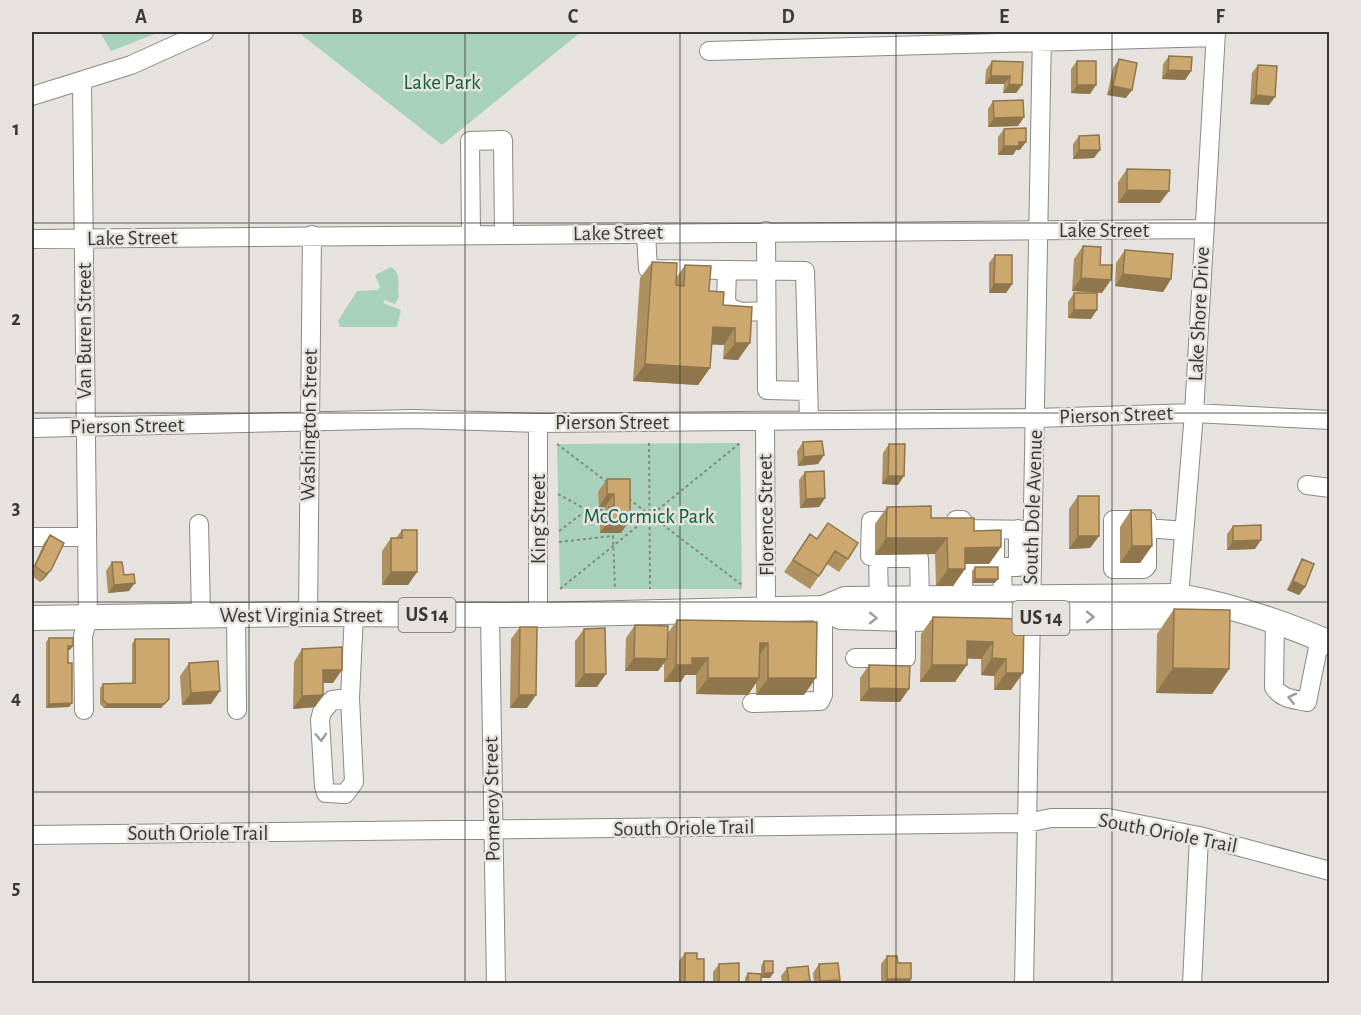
<svg xmlns="http://www.w3.org/2000/svg" width="1361" height="1015" viewBox="0 0 1361 1015" font-family="'Alegreya Sans',sans-serif">
<rect width="100%" height="100%" fill="#e6e3de"/>
<path fill="#a7d1ba" d="M100 32H160L111 51Z
M298 32H581L442 145Z
M391 267C403 274 396 286 399 297L395 304 384 300 383 303 401 310 397 327H340L338 321 357 291 377 290 380 287 375 275Z
M740 443 742 589H560L557 444Z"/>
<g fill="none" stroke-linecap="round" stroke-linejoin="round">
<g stroke="#8c8985" stroke-width="20">
<path id="minor" d="M709 51 1215 37
M82 81 88 618 83 636 84 710
M32 96 131 65 204 32
M766 231 767 390 808 391
M646 233 648 269 805 271 809 420
M471 234 470 141 503 140 504 234
M32 239 1204 229
M727 270 726 301 730 308 741 312 766 311
M765 421 766 609
M538 423V615
M32 428 413 419 538 423 1036 418 1194 413 1330 420
M1307 485 1330 488
M956 520H962L968 529 1032 530
M1113 520H1147V566L1144 569H1113Z
M901 521H871L870 556 878 558H919L920 599
M199 524 201 616
M1147 528 1184 531
M32 537H86
M878 558 879 599
M1179 596 1194 413 1216 32
M963 598V567H995V532
M1003 598 1002 567H1018V529
M308 614 312 235
M236 615 237 710
M490 615 496 984
M1275 621 1274 687C1281 699 1294 699 1307 702L1320 638
M855 658H906V619
M350 698 332 700 322 712 320 720 324 786 326 793 345 794 354 782 350 698 354 614
M752 703 820 701 823 695V608
M32 835 1027 823 1051 818H1108L1199 836 1330 871
M1024 984 1042 32
M1192 984 1199 836"/>
</g>
<g stroke="#8c8985" stroke-width="26">
<path id="major" d="M823 608 841 617 906 619 1203 616
M32 618 308 614 538 615 823 608 845 599 1179 596C1230 605 1282 622 1330 643"/>
</g>
<path stroke="#898784" stroke-width="2" stroke-dasharray="3 3" stroke-linecap="butt" d="M649 443 650 589
M557 444 607 482
M558 494 587 510
M629 499 742 585
M559 531 587 510H605
M559 542 613 536 615 589
M560 589 740 443"/>
<use href="#minor" stroke="#fff" stroke-width="18"/>
<use href="#major" stroke="#fff" stroke-width="24"/>
</g>
<path fill="#af905f" d="M1169 56 1191 71 1185 80 1162 79 1163 64Z
M1119 59 1126 98 1107 95 1113 68Z
M992 61 1022 85 1016 93H1003L1004 84H985L986 70Z
M1077 61 1090 94 1071 93V69Z
M1258 65 1269 105 1250 104 1252 73Z
M993 101 1024 117 1018 126 988 127V109Z
M1004 129 1020 150H1016L1013 155H998V137Z
M1079 136 1094 158 1073 159V144Z
M1127 169 1160 203H1118V182Z
M1083 246 1100 265 1102 293 1072 291 1074 259Z
M1125 250 1171 279 1163 292 1115 286 1116 263Z
M995 255 1012 284 1006 293H989V263Z
M652 262 676 278 685 265 723 305 752 307 738 360 723 359 724 345 711 344 710 368 698 385 633 381 640 278Z
M1074 293 1091 319 1068 318V302Z
M803 442 824 455 818 464 798 466 797 451Z
M889 444 898 485 882 484 883 453Z
M805 472 825 498 819 507 800 508 799 480Z
M607 479H630L621 533H600V520L605 513V507H599L598 492Z
M1078 496 1099 536 1090 548 1069 549V509Z
M887 507 931 518 1001 547 989 564H965V569L953 586H936L935 554 875 555V524Z
M1131 510 1152 546 1140 563H1120V527Z
M828 523 848 559 839 572 827 564 810 589 784 572 810 534 817 539Z
M1233 526 1255 549 1227 550V534Z
M402 530 417 572 408 585H382V551L391 538H396Z
M50 535 51 570 45 578 40 582 32 576V570L44 543Z
M1302 559 1305 587 1299 595 1287 590 1297 568Z
M112 562 124 575 129 591 108 593 106 571Z
M975 567 995 583H972V571Z
M1174 609 1229 669 1212 694 1156 693 1157 634Z
M933 617 1024 619 1011 690H994V676L981 675V659L967 658 955 682H920L921 634Z
M677 620 817 622 804 695H756V683L748 695 696 694V675H685L681 682H664V663L658 671H625L626 638 635 625 668 633Z
M520 627 527 708H510L511 639Z
M584 629 597 687H575V641Z
M49 638 70 650H68V663L72 703 69 707 46 708V642Z
M135 639 169 699 161 708H104L100 704V688L103 684 132 683V644Z
M302 649 333 683H323V695L315 707 293 709 294 662Z
M189 663 211 704 182 705 180 676Z
M869 665 900 702 860 701V678Z
M685 953 697 959 704 984H679V961Z
M887 956 898 963 911 979 908 984H881V964Z
M764 961 773 973 770 978H761V966Z
M719 964 739 982V984H713V972Z
M819 964 837 984H814L813 973Z
M787 968 808 984H782L781 976Z
M748 973 761 984H745V978Z"/>
<path fill="#8f764d" d="M1168 70 1191 71 1185 80 1162 79Z
M991 76H1010L1004 84H985Z
M1009 84 1022 85 1016 93H1003Z
M1077 85H1096L1090 94 1071 93Z
M1113 86 1132 90 1126 98 1107 95Z
M1256 95 1275 97 1269 105 1250 104Z
M1024 117 1018 126 988 127 994 118Z
M1019 142H1026L1020 150H1016L1013 155H998L1004 146Z
M1079 150H1100L1094 158 1073 159Z
M1127 190 1169 191 1160 203H1118Z
M1123 274 1171 279 1163 292 1115 286Z
M1081 278 1111 280 1102 293 1072 291Z
M994 284H1012L1006 293H989Z
M1074 310H1097L1091 319 1068 318Z
M713 327 735 328 724 345 701 344Z
M735 343H750L738 360 723 359Z
M645 364 710 368 698 385 633 381Z
M824 455 818 464 798 466 804 457Z
M888 476H904L898 485 882 484Z
M607 494H614L605 507H599Z
M825 498 819 507 800 508 806 499Z
M609 520H630L621 533H600Z
M1078 536H1099L1090 548 1069 549Z
M886 538H947L935 554 875 555Z
M1261 540 1255 549 1227 550 1233 541Z
M1132 546H1152L1140 563H1120Z
M1001 547 989 564H953L965 548Z
M948 569H965L953 586H936Z
M51 570 45 578 40 582 46 574Z
M391 572H417L408 585H382Z
M975 579H998L995 583H972Z
M1293 581 1305 587 1299 595 1287 590Z
M135 583 129 591 108 593 114 585Z
M967 641 993 642 981 659 955 658Z
M760 643H768L756 660Z
M68 646H73L70 650H65Z
M634 658 667 659 658 671H625Z
M692 658H708L696 675H685L681 682H664L676 665Z
M992 658 1006 659 994 676 981 675Z
M932 665H967L955 682H920Z
M1173 668 1229 669 1212 694 1156 693Z
M323 670H342L333 683H314Z
M1006 673H1023L1011 690H994Z
M584 674H606L597 687H575Z
M708 678H759L748 695 696 694Z
M768 678H816L804 695H756Z
M869 688 909 689 900 702 860 701Z
M220 691 211 704 182 705 191 693Z
M323 695 315 707 293 709 302 696Z
M519 695H536L527 708H510Z
M169 699 161 708H104L107 704Z
M72 703 69 707 46 708 49 704Z
M764 973H773L770 978H761Z
M887 979H911L908 984H884Z
M840 980 837 984H818L820 981Z
M810 981 808 984H788Z
M739 982V984H719V983Z"/>
<path fill="#cca86e" stroke="#8f764d" stroke-width="1.5" d="M1169 56 1192 57 1191 71 1168 70Z
M1119 59 1137 63 1132 90 1113 86Z
M992 61 1023 62 1022 85 1009 84 1010 76H991Z
M1077 61H1096V85H1077Z
M1258 65 1277 66 1275 97 1256 95Z
M1023 100 1024 117 994 118 993 101Z
M1026 128V142H1019V146H1004V129Z
M1099 135 1100 150H1079V136Z
M1127 169 1170 170 1169 191 1127 190Z
M1083 246 1101 247 1100 265H1112L1111 280 1081 278Z
M1125 250 1173 254 1171 279 1123 274Z
M995 255H1012V284H994Z
M652 262 677 263 676 285 684 286 685 265 711 266 709 291 724 292 723 305 752 307 750 343H735V328L713 327 710 368 645 364Z
M1074 293H1097V310H1074Z
M822 441 824 455 804 457 803 442Z
M889 444H905L904 476H888Z
M824 471 825 498 806 499 805 472Z
M607 479H630V520H609V507H614V494H607Z
M1078 496H1099V536H1078Z
M931 506V518H974V531L1001 530V547L965 548V569H948L947 538H886L887 507Z
M1131 510H1151L1152 546H1132Z
M828 523 858 543 848 559 835 551 819 576 793 560 810 534 817 539Z
M1261 525V540L1233 541V526Z
M402 530H417V572H391V538H402Z
M50 535 64 543 51 570 46 574 35 566Z
M1302 559 1314 564 1305 587 1293 581Z
M112 562H122L124 575 134 574 135 583 114 585Z
M975 567H998V579H975Z
M1174 609 1230 610 1229 669 1173 668Z
M933 617 1024 619 1023 673H1006V659L992 658 993 642 967 641V665H932Z
M677 620 817 622 816 678H768V643H760L759 678H708V658H692V665H676Z
M635 625 668 626 667 659 634 658Z
M520 627H537L536 695H519Z
M605 628 606 674H584V629Z
M49 638H73V646H68V663H72V703L49 704Z
M135 639H169V699L164 704H107L103 700V684L135 683Z
M342 647V670H323V695L302 696V649Z
M218 661 220 691 191 693 189 663Z
M869 665 910 666 909 689 869 688Z
M685 953H697V959H704V984H685Z
M887 956H897L898 963H911V979H887Z
M764 961H773V973H764Z
M739 963V982L719 983V964Z
M838 963 840 980 820 981 819 964Z
M808 966 810 981 789 983 787 968Z
M748 973 761 974V984H748Z"/>
<defs><path id="oneway-chevron" d="M-2-3.5L2.5 0L-2 3.5" fill="none" stroke-width="1.6" stroke-linecap="round" stroke-linejoin="round" transform="scale(1.5)"/></defs>
<g stroke="#9c9c9a">
<use href="#oneway-chevron" transform="translate(1090 617)"/>
<use href="#oneway-chevron" transform="translate(873 618) rotate(1)"/>
<use href="#oneway-chevron" transform="translate(1292 698) rotate(-166)"/>
<use href="#oneway-chevron" transform="translate(321 737) rotate(87)"/>
</g>
<path fill="none" stroke="#393836" stroke-width="1.5" stroke-opacity="0.55" d="M249 32V984M465 32V984M680 32V984M896 32V984M1112 32V984M32 223H1330M32 413H1330M32 602H1330M32 792H1330"/>
<g text-anchor="middle" dominant-baseline="central" stroke-width="5" stroke-linejoin="round" paint-order="stroke">
<g fill="#e6e3de" stroke="#6d6b68" stroke-width="1.5">
<rect x="398.5" y="598" width="57" height="34" rx="4.5"/>
<rect x="1012.5" y="601" width="57" height="34" rx="4.5"/>
</g>
<g font-size="20" font-weight="bold" fill="#393836">
<text x="427" y="615">US 14</text>
<text x="1041" y="618">US 14</text>
</g>
<g font-size="21" fill="#0a603f" stroke="#e6e3de">
<text x="442" y="82">Lake Park</text>
<text x="649" y="516">McCormick Park</text>
</g>
<g font-size="21" fill="#393836" stroke="#e6e3de">
<text x="1104" y="230">Lake Street</text>
<text transform="translate(618 233) rotate(-1)">Lake Street</text>
<text transform="translate(132 238) rotate(-1)">Lake Street</text>
<text transform="translate(1199 314) rotate(-87)">Lake Shore Drive</text>
<text transform="translate(84 331) rotate(-90)">Van Buren Street</text>
<text transform="translate(1116 415) rotate(-2)">Pierson Street</text>
<text x="612" y="422">Pierson Street</text>
<text transform="translate(309 425) rotate(-89)">Washington Street</text>
<text transform="translate(127 426) rotate(-1)">Pierson Street</text>
<text transform="translate(1033 507) rotate(-88)">South Dole Avenue</text>
<text transform="translate(766 515) rotate(-91)">Florence Street</text>
<text transform="translate(538 519) rotate(-90)">King Street</text>
<text x="301" y="615">West Virginia Street</text>
<text transform="translate(492 799) rotate(-91)">Pomeroy Street</text>
<text transform="translate(684 828) rotate(-1)">South Oriole Trail</text>
<text x="198" y="833">South Oriole Trail</text>
<text transform="translate(1168 833) rotate(11)">South Oriole Trail</text>
</g>
</g>
<rect width="1361" height="1015" fill="none" stroke="#e6e3de" stroke-width="66"/>
<rect x="33" y="33" width="1295" height="949" fill="none" stroke="#393836" stroke-width="2"/>
<g font-size="20" text-anchor="middle" font-weight="bold" fill="#393836">
<text x="141" y="23">A</text>
<text x="357" y="23">B</text>
<text x="573" y="23">C</text>
<text x="788" y="23">D</text>
<text x="1004" y="23">E</text>
<text x="1220" y="23">F</text>
<text x="16" y="135">1</text>
<text x="16" y="325">2</text>
<text x="16" y="514">3</text>
<text x="16" y="704">4</text>
<text x="16" y="894">5</text>
</g>
</svg>
